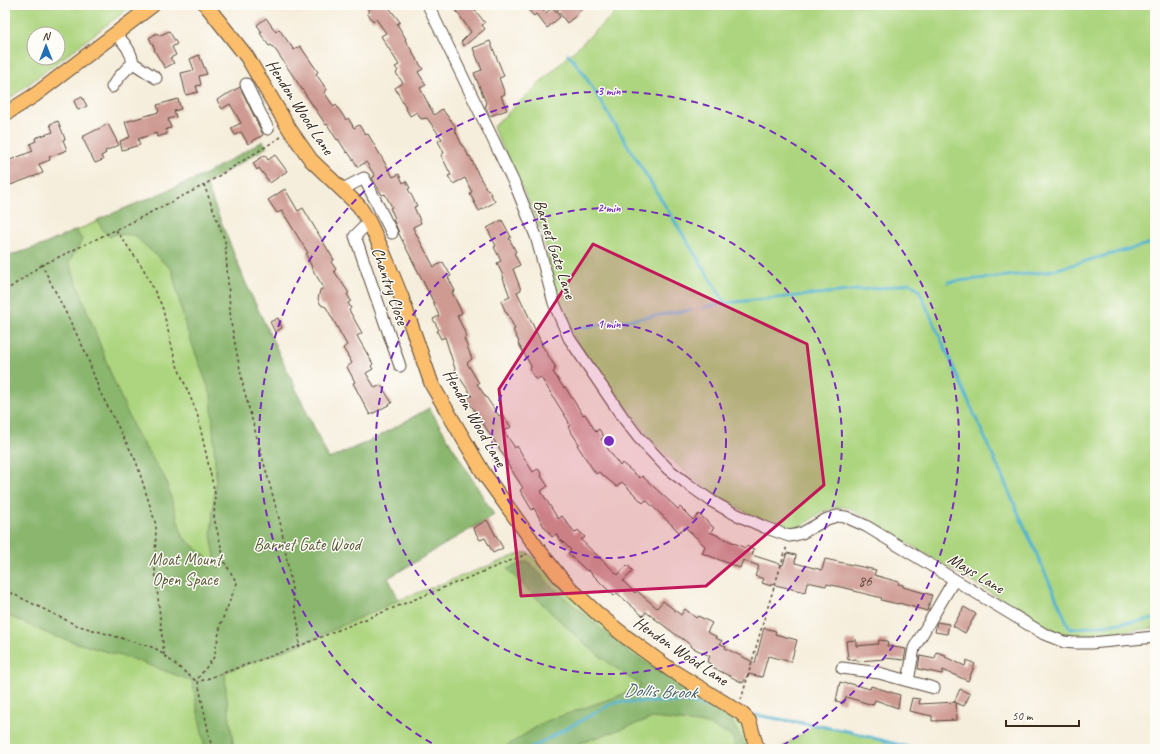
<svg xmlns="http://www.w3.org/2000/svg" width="1160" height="754" viewBox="0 0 1160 754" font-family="Caveat,sans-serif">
<rect width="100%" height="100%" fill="#fdfcf7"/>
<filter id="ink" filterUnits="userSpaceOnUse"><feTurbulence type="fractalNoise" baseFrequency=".025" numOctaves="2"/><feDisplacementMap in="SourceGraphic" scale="8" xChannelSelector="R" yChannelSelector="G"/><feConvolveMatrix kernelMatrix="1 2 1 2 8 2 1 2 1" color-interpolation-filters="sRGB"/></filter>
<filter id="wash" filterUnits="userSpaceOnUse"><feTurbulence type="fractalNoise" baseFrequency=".012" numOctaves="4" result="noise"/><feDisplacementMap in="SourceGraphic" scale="16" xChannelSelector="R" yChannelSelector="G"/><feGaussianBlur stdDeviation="0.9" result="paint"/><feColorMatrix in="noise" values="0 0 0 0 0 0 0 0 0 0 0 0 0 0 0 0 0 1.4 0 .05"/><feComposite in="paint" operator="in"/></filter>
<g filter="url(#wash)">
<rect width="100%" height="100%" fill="#f6eedc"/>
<path fill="#add57f" stroke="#74804e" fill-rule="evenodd" d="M5 5H133L5 102ZM34 34H58V58H34Z
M623 5H1155V628L1108 633 1070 636 1053 630 849 508 839 507 824 511 801 526 792 528 779 527 756 517 711 494 657 447 577 343 559 303 542 230 493 127Z
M185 183 231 247 246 284 329 459 376 438 429 408 494 515 388 578 399 600 522 553H529L568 591 741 713 757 749H5V257L43 245Z
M817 724 917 749H779Z"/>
<path fill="#8ab66e" stroke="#627046" d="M263 141 267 147 206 184 246 284 329 459 376 438 429 408 494 515 388 578 399 600 302 644 225 672 226 691 234 749H205L192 681 138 661 53 636 5 614V257L43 245 76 230 82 240 69 262 111 374 136 433 165 478 183 537 220 569 216 562 211 535 216 477 211 395 185 325 172 270 134 235 115 234 110 237 104 232 97 220 202 176Z
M528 561 553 588 629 653 696 692 729 717 748 749H734L733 737 707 724 653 718 572 746 565 749H502L544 722 618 696 641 685C590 654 549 610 507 569Z"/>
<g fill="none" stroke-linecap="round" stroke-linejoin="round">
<path stroke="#50b2cf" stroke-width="3" d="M568 54 582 71 725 303 889 287 910 283 919 290 1070 629 1155 619
M948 282 1046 272 1155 242
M702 308 725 303
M579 328 691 310
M756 715 847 731 915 749
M529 749 615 702H684L722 709"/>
</g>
<g id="blocks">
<path fill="#ce9a92" d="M365 5H387L400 22 397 24 406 39 405 40 414 54H413L423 69 418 72 426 85 420 88 434 115 442 109 456 127 454 128 463 147H464L469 157 470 156 478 174 487 190 488 189 495 202 479 211 470 194 472 192 465 178 453 184 448 176 451 175 441 155 444 153 438 141 442 139 427 118 421 119 417 112 410 116 403 103 395 88 403 83 396 73 398 71 395 67 399 65 381 36 386 33 376 19 373 21 367 13 369 11Z
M460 5H481L475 10 485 23 482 25 485 29 464 46 461 42 471 32 455 9Z
M524 5H539L546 13 553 7 560 17 547 28 536 14 534 16Z
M564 5H587L577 13 578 14 567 23 557 10Z
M266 18 276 32 279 29 294 50 300 46 318 72 316 74 327 90 324 92 334 107 336 105 346 120 348 118 354 128 359 125 366 135 368 134 393 177 399 174 403 183 406 181 410 188 408 189 417 206 414 207 421 223 413 227V228L434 267 443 262 451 276 448 277 455 291 452 292 462 313 457 316 464 330 466 337 464 338 472 359 467 363 479 383 477 384 499 416 502 414 511 427 504 431 515 448 517 446 533 472 538 469 542 475 541 476 548 486 541 491 558 519 562 516 575 533 578 530 585 537 581 540 618 575 627 565 633 571 623 581 635 593 637 591 657 608 663 601 681 615 685 609 696 618 698 616 712 623 707 632 717 637 716 638 722 641 720 644 726 646 725 648 755 663 764 628 776 631 775 634 797 640 791 662 768 656 762 677 748 674 743 683 710 666 711 664 707 662 710 656 691 647 692 646 680 637H679L646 612 643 616 617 593 614 596 588 570 587 571 568 553 571 550 561 540H560L556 534 552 537 543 525 534 508 532 510 520 490 523 488 507 463 508 462 467 399 472 396 456 372 445 337 441 339 437 331 439 330 433 319 439 316 434 304V303L399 234 398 230 393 219 395 218 390 208 392 207 385 194 382 195 372 178 375 176 366 162 358 167 348 152 347 153 338 139 337 140 327 124 326 125 277 52 271 45 269 46 260 33 262 32 257 25Z
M169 31 177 44 172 47 176 55 170 58 174 63 165 68 154 50 155 49 149 38 157 33 159 36Z
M490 41 504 76 499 78 505 94 501 96 507 110 490 116 485 106 487 105 474 73 482 70 473 48Z
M199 55 207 74 199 76 201 85 196 86 198 92 186 95 181 73 194 70 190 59Z
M240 87 263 135 248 144 241 132 235 135 231 128 241 123 230 104 222 109 217 100Z
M82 97 87 106 78 110 74 101Z
M178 99 181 109 174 111 176 117 168 119 171 128 166 129 167 134 157 137 156 133 138 139 140 145 122 150 120 141 130 137 125 122 159 112 157 105Z
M58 121 65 139 63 140 67 150 49 157 50 160 39 164 43 173 5 187V162L33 151 30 144 36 141 35 138 53 132 50 124Z
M108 124 119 145 105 151 106 153 101 156 103 160 95 163 82 137Z
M265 155 268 160 275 155 287 171 270 183 259 168 257 170 253 163Z
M285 189 298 211 303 208 334 260 331 262 336 269 334 271 349 293 347 294 351 301 348 303 351 308 349 310 362 333 357 336 373 364 371 366 373 369 366 373 375 388 381 385 392 403 370 415 353 383 355 382 347 367 352 363 343 348 347 345 326 307 321 305 318 299 320 290 324 288 314 272 306 254 308 253 282 211 277 213 268 200Z
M502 220 511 237 509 238 516 252 514 253 520 265 513 269 521 290 517 292 542 344H541L556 368 554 369 555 370 553 372 564 388 565 387 583 415 585 414 596 432 599 429 604 437 601 439 620 466 622 463 640 478 642 476 678 509 680 507 693 520 699 514 714 528 710 532 745 548 746 546 754 549 752 555 783 565 787 553 796 555 795 563 822 570 825 559 876 570 874 575 899 582 898 584 903 585V587L932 595 927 611 899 603 898 604 881 600 882 598 854 591V590L827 584 826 586 807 582 805 592 771 584V586L762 583 764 579 755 576 759 566 743 560 740 568 702 553 705 546 685 527 679 532 646 500 643 503 622 482 617 487 599 472 596 474 577 445 579 444 568 427 570 425 568 422H569L542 379 540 377 536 380 529 369 531 368V366L518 343 519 342 513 330 515 329 507 313H506L501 301 510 297 503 278H504L497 263 501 261 494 247 496 246 487 228Z
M278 318 282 328 275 332 270 322Z
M487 520 503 548 493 553 485 538 480 540 473 528Z
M964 607 976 614 965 633 953 626Z
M937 622 949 624 947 634 935 632Z
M856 640V646L878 644 879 640 888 641 887 646 906 649 904 660 886 658V659L857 661 856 659 848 660 846 641Z
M936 652 946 655 945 657 965 666 967 660 975 664 968 681 943 670 942 674 918 669 920 656 935 659Z
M840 682 847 684 848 683 870 689 871 686 900 695 898 708 875 700 873 705 846 697 844 703 836 701Z
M960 689 970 694 964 706 956 703 957 720 932 721V716L909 711 912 698 920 699 919 704 956 702H954Z"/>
</g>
</g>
<g filter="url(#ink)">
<use href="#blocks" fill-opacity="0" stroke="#57473a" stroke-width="1"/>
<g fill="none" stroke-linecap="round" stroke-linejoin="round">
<g stroke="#57473a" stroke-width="13">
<path id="minor" d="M428 5 517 189 536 236 554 303 569 338 622 416 638 437 668 469 689 485 713 502 731 512 764 527 789 536 795 535 802 533 827 519 837 516 846 517 866 526 1044 634 1064 642 1075 643H1091L1155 637
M133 63 156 78
M246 84 268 129
M112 87C118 77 125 70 133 63 131 50 124 43 116 34
M341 190 364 178 392 233
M369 222 355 236 400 366
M842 668 879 673 908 681
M934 688 908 681 914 648 954 580"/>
</g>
<g stroke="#57473a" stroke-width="16">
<path id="major" d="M206 5 247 57 290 130 311 160 359 206 369 222 383 252 401 296 432 385 484 474 538 549 559 576 570 588 599 615 626 637 671 670 741 713 749 721 757 749
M5 114 35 95 153 5"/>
</g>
<path stroke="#57473a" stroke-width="1.5" stroke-dasharray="3 3" stroke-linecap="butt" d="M281 137 204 185 225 241 231 323 244 390 281 526 299 630V646
M116 230 143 268 162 306 176 363 197 413 215 494 214 518 225 563 237 583 221 623 214 657 196 681
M5 291 42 265
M5 590 76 625 155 648 196 681
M164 655 155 569 156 525 136 461 100 392 85 351 42 265 132 222 204 185
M741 700 765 616 787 546
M212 749 198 682 299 646 527 554"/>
<use href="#minor" stroke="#fff" stroke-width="11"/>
<use href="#major" stroke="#fabe6d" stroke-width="14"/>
</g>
</g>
<path fill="#c2185b" fill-opacity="0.2" stroke="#c2185b" stroke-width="3" stroke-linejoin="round" d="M593 244 807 344 824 485 706 586 521 596 499 389Z"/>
<g fill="none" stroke="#7b2cbf" stroke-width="2" stroke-dasharray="7 5">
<circle cx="609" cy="441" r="117"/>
<circle cx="609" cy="441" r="233"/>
<path d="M442 749A350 350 0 1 1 776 749"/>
</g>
<g text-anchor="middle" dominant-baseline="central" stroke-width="3" stroke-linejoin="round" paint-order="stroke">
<g font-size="15" fill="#60463b">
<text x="865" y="581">86</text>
</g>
<g font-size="17" fill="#3b2a1e" stroke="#fdfcf7">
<text transform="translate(300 107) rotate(57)">Hendon Wood Lane</text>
<text transform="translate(555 249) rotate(72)">Barnet Gate Lane</text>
<text transform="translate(390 286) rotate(71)">Chantry Close</text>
<text transform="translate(475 418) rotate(60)">Hendon Wood Lane</text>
<text transform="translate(976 573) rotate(31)">Mays Lane</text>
<text transform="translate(681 651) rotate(34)">Hendon Wood Lane</text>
</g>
<g font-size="17" fill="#5d5d3b" stroke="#fdfcf7">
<text x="307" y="544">Barnet Gate Wood</text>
<text x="185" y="559">Moat Mount<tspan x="185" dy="20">Open Space</tspan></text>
</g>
<g font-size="18" font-style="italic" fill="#436065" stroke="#fdfcf7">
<text transform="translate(660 691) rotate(2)">Dollis Brook</text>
</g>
</g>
<circle cx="609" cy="441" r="6" fill="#7b2cbf" stroke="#fdfcf7" stroke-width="2"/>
<g font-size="12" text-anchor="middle" font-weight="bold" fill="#7b2cbf" stroke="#fdfcf7" stroke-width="3" stroke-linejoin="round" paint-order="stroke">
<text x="609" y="95">3 min</text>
<text x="609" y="212">2 min</text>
<text x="609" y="328">1 min</text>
</g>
<rect width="1160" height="754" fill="none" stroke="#fdfcf7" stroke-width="20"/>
<g transform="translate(46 46)"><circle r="19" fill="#fdfcf7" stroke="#afa8a0"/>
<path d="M0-3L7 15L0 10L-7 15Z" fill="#1f6fb2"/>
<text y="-6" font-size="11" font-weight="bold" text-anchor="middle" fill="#3b2a1e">N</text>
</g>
<path d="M1006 720v6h73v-6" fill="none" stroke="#3b2a1e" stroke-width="2"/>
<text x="1012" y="720" font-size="12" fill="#3b2a1e" stroke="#fdfcf7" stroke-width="3" paint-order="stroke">50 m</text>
</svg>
